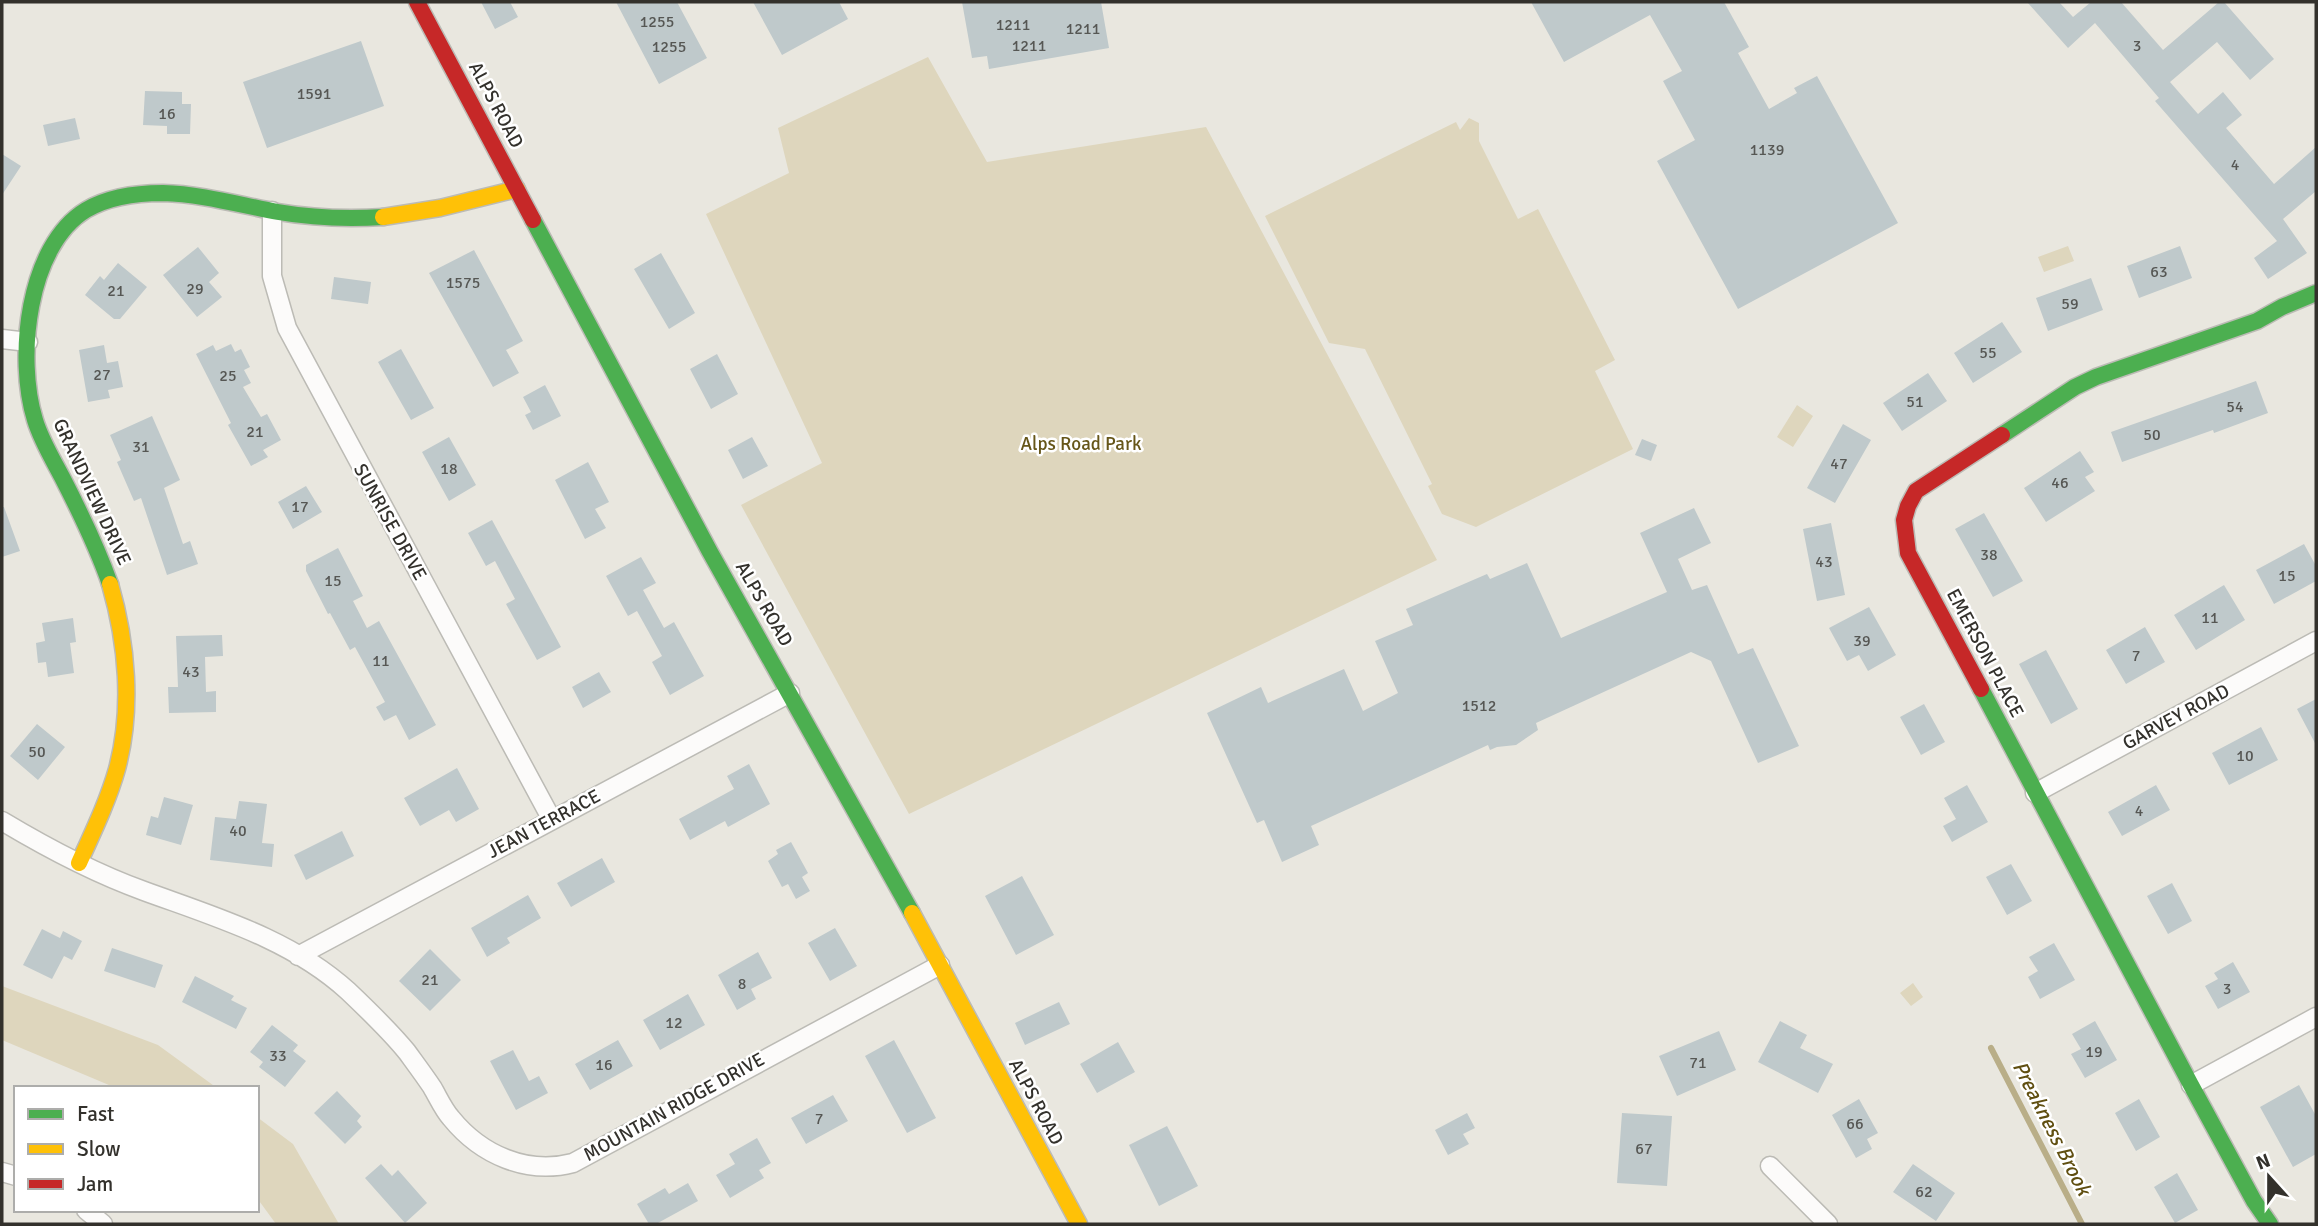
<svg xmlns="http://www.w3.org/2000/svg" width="2318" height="1226" viewBox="0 0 2318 1226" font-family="Signika,sans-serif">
<rect width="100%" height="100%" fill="#e9e7df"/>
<path fill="#ded6bd" d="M928 57 987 162 1206 127 1437 560 909 814 741 505 822 463 706 214 789 173 778 128Z
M1469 118 1479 123V141L1518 219 1538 209 1615 360 1595 371 1633 449 1476 527 1442 514 1428 486 1432 484 1365 349 1329 343 1265 216 1456 122 1460 130Z
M2068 246 2074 261 2044 272 2038 257Z
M1797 405 1813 416 1793 447 1777 437Z
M1913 983 1923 997 1911 1006 1900 993Z
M2 986 158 1045 217 1088H116L2 1040Z
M257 1117 293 1144 339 1224H276L257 1198Z"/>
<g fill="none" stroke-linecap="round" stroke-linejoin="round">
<path stroke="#b9ae88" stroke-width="6" d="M1991 1048 2082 1224"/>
</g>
<path fill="#bfc9cb" d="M481 2H510L518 17 495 29Z
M616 2H677L707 58 659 84Z
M753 2H839L848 19 782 55Z
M962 2H1101L1109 48 989 69 987 56 972 58Z
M1531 2H1724L1749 47 1738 53 1769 109 1797 93 1794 88 1817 76 1898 223 1738 309 1657 161 1695 140 1663 81 1682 71 1650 15 1564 62Z
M2027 2H2059L2073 17 2091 2H2121L2163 50 2219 2H2224L2274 59 2250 80 2217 42 2170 82 2198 114 2223 92 2242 115 2226 128 2274 184 2316 147V191L2283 219 2307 253 2268 279 2254 258 2277 241 2155 101 2159 98 2095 23 2068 48Z
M361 41 384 106 267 148 243 82Z
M145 91 182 92V104H191L190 134H167V126L143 125Z
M75 118 80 139 48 146 43 125Z
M2 154 21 166 2 195Z
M2180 246 2192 278 2139 298 2127 266Z
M198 247 219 273 209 282 222 297 197 317 163 275Z
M474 250 523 341 506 350 519 373 493 387 429 273Z
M661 253 695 313 669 329 634 269Z
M118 263 147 287 120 319H114L85 295 100 276 104 280Z
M334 277 371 282 368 304 331 299Z
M2091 278 2103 310 2048 331 2036 298Z
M2002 322 2022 352 1973 383 1954 353Z
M231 344 235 352 241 349 250 367 244 370 251 383 243 387 261 417 267 414 281 440 263 450 268 457 251 466 228 425 231 423 196 354 213 345 216 351Z
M104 345 107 363 118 361 123 387 108 390 110 398 88 402 79 350Z
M401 349 434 408 411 420 378 362Z
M717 354 738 394 711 409 690 369Z
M1928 373 1947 401 1902 431 1883 403Z
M2256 381 2268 413 2214 433 2213 430 2122 462 2111 432Z
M545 385 561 416 533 430 525 415 531 412 523 397Z
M152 416 180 480 164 488 183 544 190 541 198 564 167 575 141 498 134 501 117 462 121 460 110 435Z
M1843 424 1871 440 1835 503 1807 488Z
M449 437 476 485 449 501 422 452Z
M752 437 768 466 743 479 728 450Z
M1642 439 1657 445 1651 461 1635 455Z
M2080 451 2094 472 2085 477 2095 491 2046 522 2024 488Z
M588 462 609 502 595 509 606 528 585 539 555 480Z
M306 486 322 512 293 529 278 502Z
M2 507H4L20 551 2 557Z
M1694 508 1711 543 1678 559 1692 590 1707 585 1738 654 1753 648 1799 746 1758 763 1711 661 1691 652 1536 723 1538 730 1516 745 1497 747 1490 750 1488 745 1311 826 1319 845 1282 862 1264 820 1257 823 1207 713 1261 687 1268 703 1344 669 1363 711 1398 693 1375 641 1413 625 1406 609 1487 574 1490 579 1527 563 1561 638 1667 592 1640 533Z
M1984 513 2023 581 1993 597 1955 529Z
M492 520 561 647 537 660 506 604 515 599 495 561 486 566 468 533Z
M1831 523 1845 595 1817 601 1803 529Z
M2304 544 2316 566V581L2274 604 2256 570Z
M338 548 363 596 353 601 367 628 379 621 436 725 409 740 396 715 384 721 376 707 385 702 355 647 350 650 330 613 328 614 306 571V565Z
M641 557 656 583 643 590 664 628 674 622 704 676 670 695 652 662 662 656 637 611 628 616 606 576Z
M2224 585 2245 620 2196 650 2174 615Z
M1869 607 1896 655 1868 671 1859 655 1847 661 1829 628Z
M73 618 76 642 70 643 74 673 48 677 46 662 38 663 36 643 45 641 42 623Z
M2145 627 2165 662 2126 684 2106 650Z
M222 635 223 656 205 657 206 692 216 691V712L169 713 168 687H178L176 636Z
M2046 650 2078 709 2051 724 2019 664Z
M599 672 611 692 583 708 572 687Z
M2316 699V745L2297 709Z
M1924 704 1945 742 1921 755 1900 717Z
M37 724 65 747 38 780 10 756Z
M2261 727 2278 760 2229 785 2212 753Z
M749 764 770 804 728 827 725 821 690 840 679 819 734 789 727 776Z
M457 768 479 809 456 822 449 810 420 826 404 798Z
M1967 785 1988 822 1952 842 1943 826 1956 819 1944 798Z
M2156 785 2170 810 2122 836 2108 812Z
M164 797 193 805 181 845 146 835 151 816 158 818Z
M239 801 267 804 262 843 274 844 272 867 210 860 215 817 236 819Z
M342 831 354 856 306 880 294 855Z
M791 842 808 873 802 877 810 891 796 899 788 884 782 887 768 861 778 854 776 850Z
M602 858 615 882 571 907 557 883Z
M2011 864 2032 901 2007 915 1986 877Z
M1022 876 1054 935 1016 955 985 896Z
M2172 883 2192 921 2168 934 2147 896Z
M528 895 541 918 507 938 510 943 487 957 471 928Z
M835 928 857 966 830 981 808 943Z
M42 929 60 938 63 931 82 941 72 960 64 956 52 979 23 965Z
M2054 943 2075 980 2040 999 2028 977 2038 971 2029 957Z
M112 948 163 965 155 988 104 971Z
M430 949 461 980 430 1011 399 981Z
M758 952 772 978 751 989 756 999 737 1010 718 975Z
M2233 962 2250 992 2218 1009 2205 986 2218 979 2214 973Z
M195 976 234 996 231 1000 247 1008 236 1029 182 1002Z
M688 994 705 1025 660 1050 643 1020Z
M1059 1002 1070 1024 1025 1045 1015 1023Z
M1780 1021 1807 1035 1800 1048 1833 1064 1818 1093 1758 1062Z
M2095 1021 2117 1060 2085 1078 2071 1054 2081 1049 2072 1034Z
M272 1025 298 1045 293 1051 306 1061 285 1087 259 1067 263 1062 250 1052Z
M1719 1031 1736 1070 1677 1096 1659 1056Z
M618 1040 633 1066 590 1090 575 1064Z
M894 1040 936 1118 907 1133 865 1056Z
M1118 1042 1135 1072 1097 1093 1080 1064Z
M513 1050 529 1081 539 1076 548 1093 516 1110 490 1061Z
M2299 1085 2316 1116V1154L2293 1167 2260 1107Z
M337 1091 361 1116 357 1121 362 1127 345 1144 314 1113Z
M833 1095 848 1121 806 1144 791 1118Z
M1859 1099 1878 1133 1867 1139 1872 1149 1856 1158 1832 1115Z
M2139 1099 2160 1137 2136 1151 2115 1113Z
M1467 1113 1475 1128 1463 1134 1469 1144 1448 1155 1435 1130Z
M1622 1113 1672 1116 1667 1186 1617 1183Z
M1167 1126 1198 1186 1159 1206 1129 1145Z
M757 1138 771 1163 759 1170 764 1178 730 1198 716 1175 735 1164 729 1154Z
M381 1164 392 1176 398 1170 427 1203 405 1223 365 1178Z
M1913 1164 1955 1193 1936 1221 1893 1192Z
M2177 1173 2198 1210 2175 1223 2154 1187Z
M688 1183 698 1201 656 1224H649L637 1204 665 1188 669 1194Z"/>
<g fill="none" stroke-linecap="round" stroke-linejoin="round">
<g stroke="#bcbbb5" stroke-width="21">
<path id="street" d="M272 211V276L287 328 552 820
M2 339 28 342
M2035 793 2316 641
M2 821C47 848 94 873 144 891 215 917 291 939 348 991 368 1010 389 1030 407 1052 415 1063 424 1075 432 1087 438 1097 443 1109 451 1118 481 1155 527 1175 573 1163L940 965
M298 956 790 693
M2191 1085 2316 1017
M1770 1166 1828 1224
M2 1172 16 1176
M86 1210 103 1224"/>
</g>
<g stroke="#bcbbb5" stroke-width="19">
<path id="fast" d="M533 220 710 552 912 913
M2002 435 2075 387 2096 377 2257 321 2282 307 2316 293
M110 584C97 547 80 512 62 477 52 458 41 440 35 420 16 359 27 246 86 210 108 197 137 193 163 193 202 194 240 205 278 212 313 218 348 219 383 217
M1981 689 2191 1085 2254 1201 2270 1224"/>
</g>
<g stroke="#bcbbb5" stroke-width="19">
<path id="slow" d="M383 217 440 208 517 189
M79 863C93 832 108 801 117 769 133 709 127 643 110 584
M912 913 1079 1224"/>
</g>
<g stroke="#bcbbb5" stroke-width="19">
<path id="jam" d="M417 2 533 220
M1981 689 1908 553 1904 520 1908 506 1916 491 2002 435"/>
</g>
<use href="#street" stroke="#fcfbfa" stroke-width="18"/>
<use href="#fast" stroke="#4caf50" stroke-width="16"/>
<use href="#slow" stroke="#ffc107" stroke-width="16"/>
<use href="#jam" stroke="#c62828" stroke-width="16"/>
</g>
<g text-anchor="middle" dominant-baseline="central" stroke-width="5" stroke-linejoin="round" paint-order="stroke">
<g font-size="16" fill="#565754">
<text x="657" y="22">1255</text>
<text x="1013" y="25">1211</text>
<text x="1083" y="29">1211</text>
<text x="1029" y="46">1211</text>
<text x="2137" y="46">3</text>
<text x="669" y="47">1255</text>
<text x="314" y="94">1591</text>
<text x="167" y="114">16</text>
<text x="1767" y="150">1139</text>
<text x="2235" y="165">4</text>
<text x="2159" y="272">63</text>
<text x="463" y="283">1575</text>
<text x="195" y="289">29</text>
<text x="116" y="291">21</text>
<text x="2070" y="304">59</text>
<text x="1988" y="353">55</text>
<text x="102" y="375">27</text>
<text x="228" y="376">25</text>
<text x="1915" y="402">51</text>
<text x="2235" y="407">54</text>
<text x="255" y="432">21</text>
<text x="2152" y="435">50</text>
<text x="141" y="447">31</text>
<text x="1839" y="464">47</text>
<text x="449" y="469">18</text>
<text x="2060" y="483">46</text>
<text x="300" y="507">17</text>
<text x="1989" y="555">38</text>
<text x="1824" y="562">43</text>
<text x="2287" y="576">15</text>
<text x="333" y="581">15</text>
<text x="2210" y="618">11</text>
<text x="1862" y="641">39</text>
<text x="2136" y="656">7</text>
<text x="381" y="661">11</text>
<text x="191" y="672">43</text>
<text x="1479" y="706">1512</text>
<text x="37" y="752">50</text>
<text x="2245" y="756">10</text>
<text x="2139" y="811">4</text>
<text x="238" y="831">40</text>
<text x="430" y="980">21</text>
<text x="742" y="984">8</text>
<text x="2227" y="989">3</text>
<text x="674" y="1023">12</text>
<text x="2094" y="1052">19</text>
<text x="278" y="1056">33</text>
<text x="1698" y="1063">71</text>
<text x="604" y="1065">16</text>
<text x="819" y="1119">7</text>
<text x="1855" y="1124">66</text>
<text x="1644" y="1149">67</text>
<text x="1924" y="1192">62</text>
</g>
<g font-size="19" fill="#33312c" stroke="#fff">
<text transform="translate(496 105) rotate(62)">ALPS ROAD</text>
<text transform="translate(92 492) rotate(65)">GRANDVIEW DRIVE</text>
<text transform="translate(390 522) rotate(61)">SUNRISE DRIVE</text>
<text transform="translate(764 604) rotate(60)">ALPS ROAD</text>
<text transform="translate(1985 653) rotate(62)">EMERSON PLACE</text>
<text transform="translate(2176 717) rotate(-28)">GARVEY ROAD</text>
<text transform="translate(544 824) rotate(-28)">JEAN TERRACE</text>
<text transform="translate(1036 1102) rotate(62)">ALPS ROAD</text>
<text transform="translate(674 1107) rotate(-29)">MOUNTAIN RIDGE DRIVE</text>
</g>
<g font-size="19" fill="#665619" stroke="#fff">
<text x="1081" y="444">Alps Road Park</text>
</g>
<g font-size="21" font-style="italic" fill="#604f11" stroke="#fff">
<text transform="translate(2052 1128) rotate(63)">Preakness Brook</text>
</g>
</g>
<rect width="2318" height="1226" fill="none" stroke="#33312c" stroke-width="7"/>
<rect x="14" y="1086" width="245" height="126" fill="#ffffff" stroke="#adadab" stroke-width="2"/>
<rect x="28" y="1109" width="35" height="10" fill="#4caf50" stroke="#adadab" stroke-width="2"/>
<text x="77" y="1121" font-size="21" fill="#33312c">Fast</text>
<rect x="28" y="1144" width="35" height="10" fill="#ffc107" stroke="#adadab" stroke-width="2"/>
<text x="77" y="1156" font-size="21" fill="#33312c">Slow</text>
<rect x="28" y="1179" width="35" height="10" fill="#c62828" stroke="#adadab" stroke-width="2"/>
<text x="77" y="1191" font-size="21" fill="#33312c">Jam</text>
<g transform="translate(2269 1177) rotate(339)" stroke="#ffffff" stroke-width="5" paint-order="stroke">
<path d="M0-5L12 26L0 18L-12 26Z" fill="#33312c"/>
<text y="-10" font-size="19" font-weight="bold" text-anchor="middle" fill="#33312c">N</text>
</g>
</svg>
